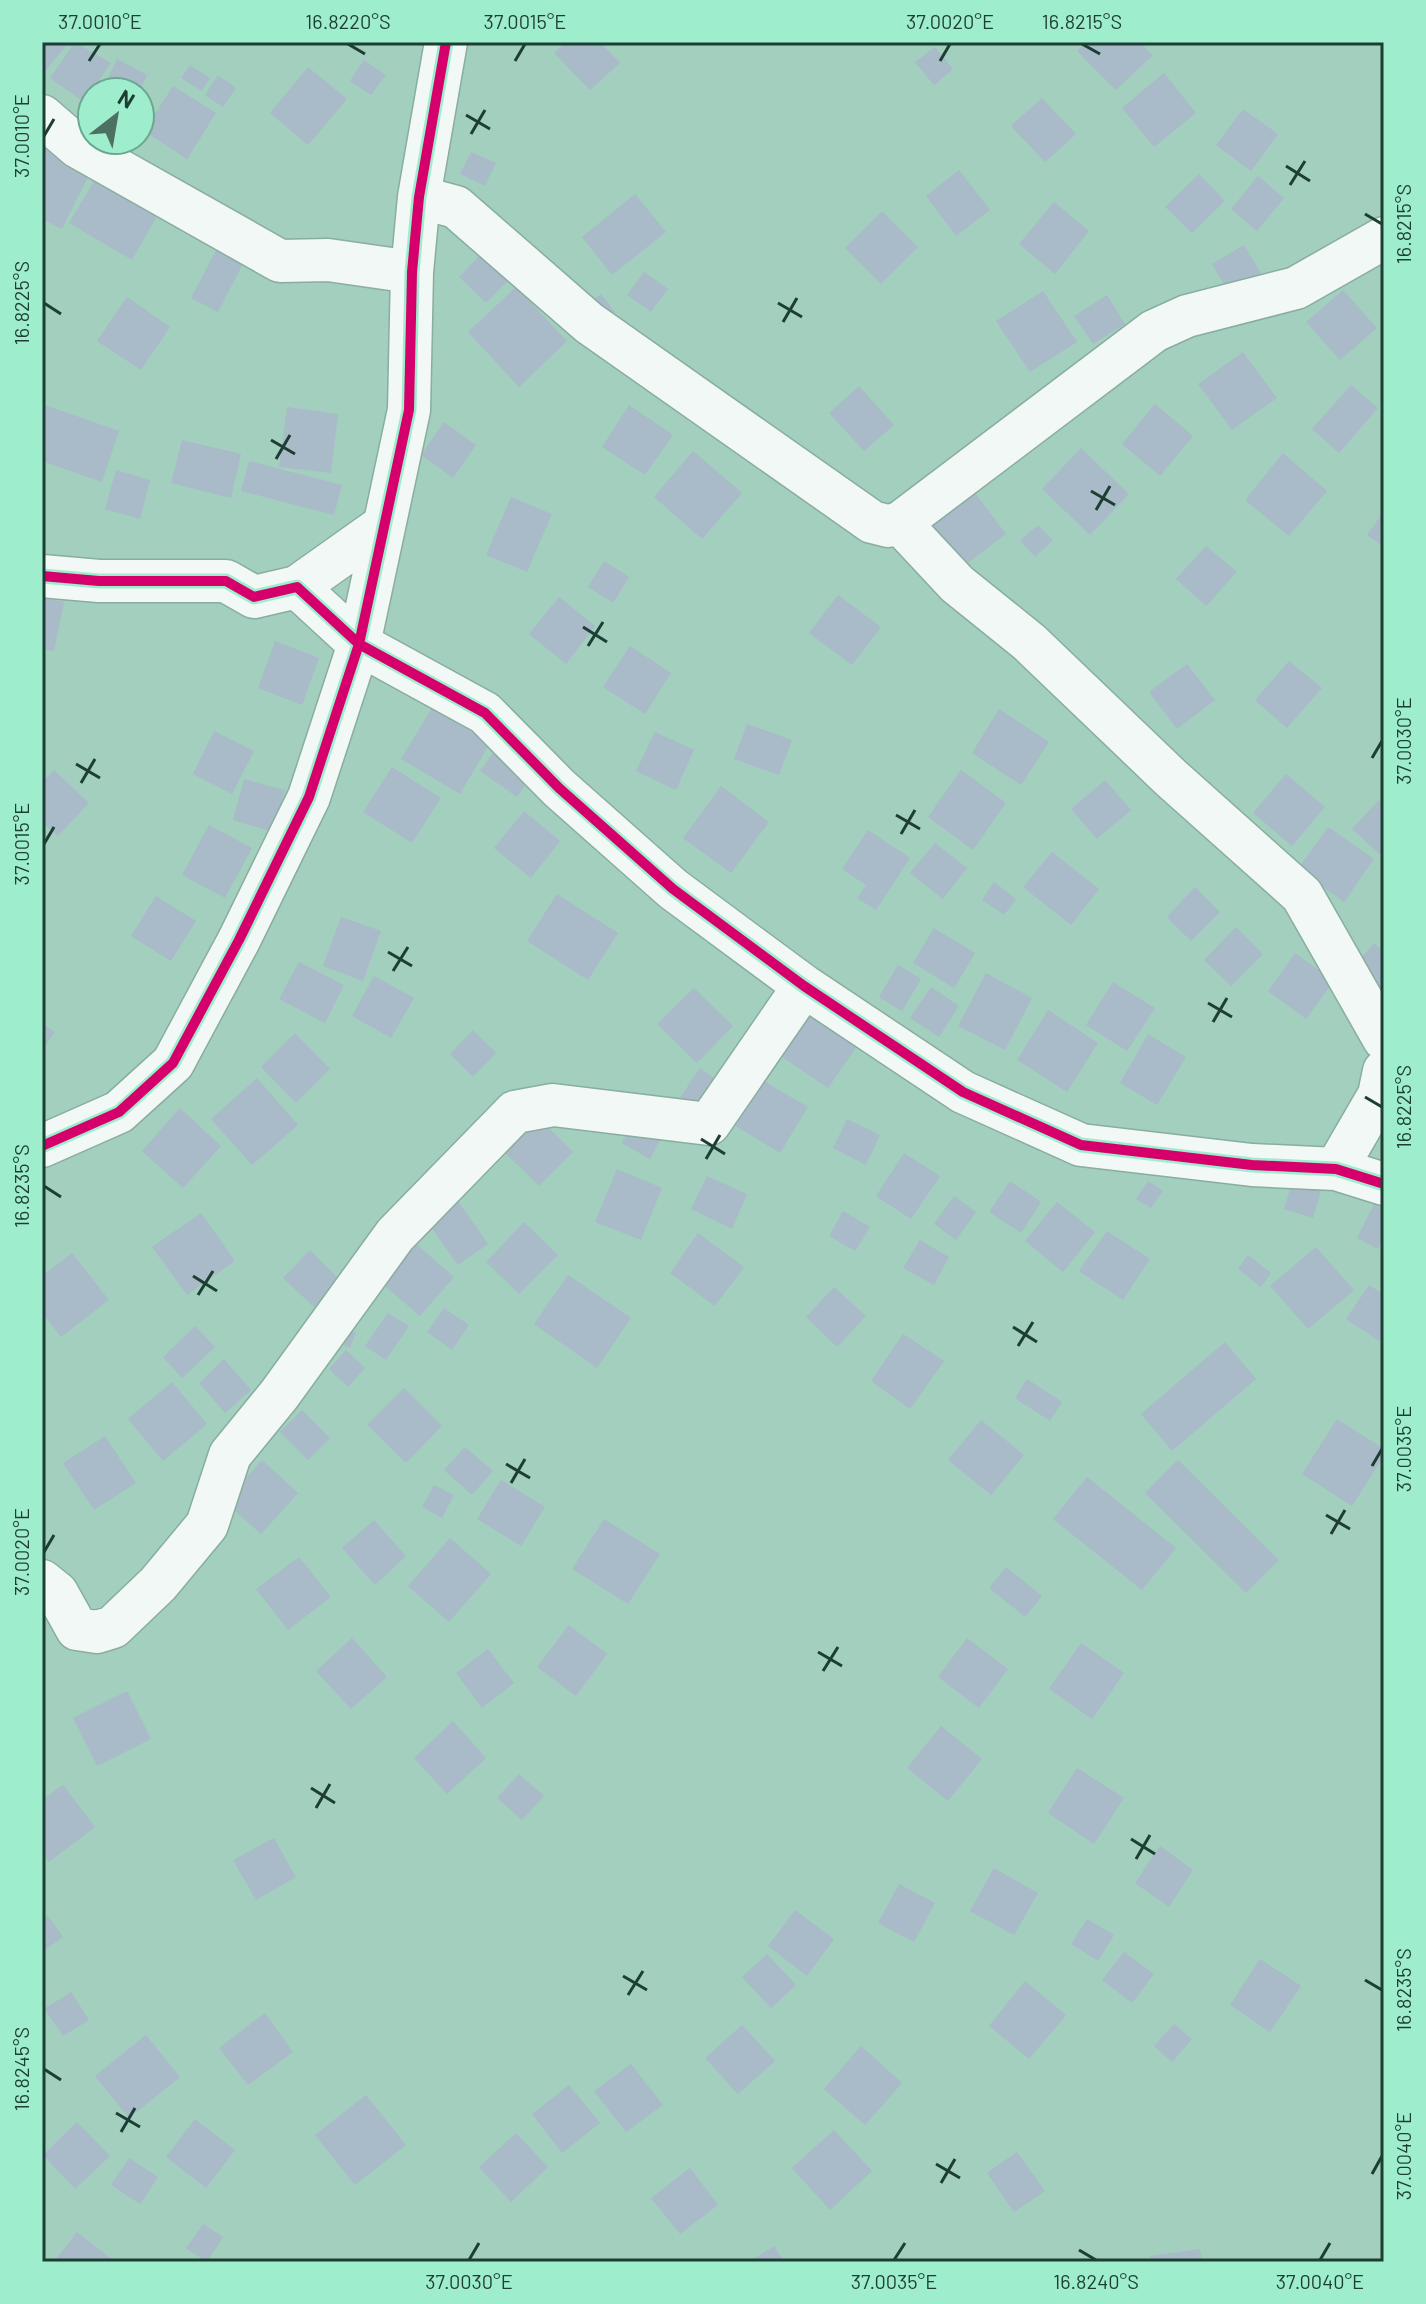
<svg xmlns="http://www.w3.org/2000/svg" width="1426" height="2304" viewBox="0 0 1426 2304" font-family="Barlow,sans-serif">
<rect width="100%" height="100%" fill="#a3cfbe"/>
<path fill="#a9bac8" d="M42 42H69L42 75Z
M75 42 111 63 84 102 50 78Z
M566 42H600L620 63 590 90 554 53Z
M1086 42H1140L1153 55 1116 90 1077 51Z
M935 47 953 69 934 85 915 62Z
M117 59 147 75 139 92H101Z
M364 60 386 75 371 95 350 81Z
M190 65 210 78 202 91 181 78Z
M308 67 347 99 308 145 270 113Z
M1164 73 1196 113 1154 147 1122 108Z
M218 75 236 88 223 107 205 95Z
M173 86 216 113 187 159 144 131Z
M1042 98 1076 134 1045 162 1011 126Z
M1243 109 1278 134 1251 171 1216 145Z
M92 110V133L83 129Z
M42 141 93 167 62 229 42 219Z
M471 152 496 163 485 186 460 174Z
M959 170 990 210 956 236 926 196Z
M100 171 162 207 132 260 69 223Z
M1199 174 1225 201 1192 233 1165 207Z
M1258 176 1284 198 1257 231 1231 209Z
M635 194 666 232 612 275 582 237Z
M1054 202 1089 231 1055 274 1019 244Z
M882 211 918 247 881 284 845 248Z
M223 237 250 250 218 312 191 298Z
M1244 245 1263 277 1231 296 1212 264Z
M487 248 515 273 486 303 459 277Z
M644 272 668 289 651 312 627 295Z
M516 287 567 341 519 387 468 332Z
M1343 290 1377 328 1340 360 1306 322Z
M1043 291 1077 342 1030 372 996 321Z
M601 294 615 312 598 324 585 305Z
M1107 295 1125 324 1093 344 1074 316Z
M127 297 170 327 141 370 97 341Z
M1243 352 1277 398 1232 430 1198 384Z
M1351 385 1378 408 1339 453 1312 429Z
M859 386 894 425 864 451 829 413Z
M42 404 119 431 102 482 42 461Z
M1155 404 1193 436 1160 476 1122 444Z
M629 405 673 435 645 475 602 447Z
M287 407 338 414 331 473 279 467Z
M444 422 476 445 453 478 421 455Z
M182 440 241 454 231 498 171 483Z
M1081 448 1129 494 1090 535 1042 489Z
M693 451 742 493 702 539 654 497Z
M1283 453 1327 491 1289 536 1245 500Z
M249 461 342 485 334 515 241 491Z
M116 470 150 480 140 519 105 509Z
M975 493 1006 534 960 569 928 529Z
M511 497 552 514 527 572 486 555Z
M1384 511V547L1367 535Z
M1038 525 1053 540 1035 557 1020 541Z
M1206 546 1237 572 1206 606 1176 579Z
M604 561 629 577 613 603 588 587Z
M838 595 881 627 852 665 809 633Z
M559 597 595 626 566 664 529 634Z
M42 598 64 602 54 651 42 649Z
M275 641 319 658 302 705 258 688Z
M630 646 671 673 645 714 603 687Z
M1289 661 1322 688 1287 728 1255 700Z
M1187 664 1215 700 1177 729 1149 692Z
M432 708 490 743 460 794 401 759Z
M999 709 1049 742 1021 785 972 753Z
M747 724 792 740 779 775 734 759Z
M214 731 254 751 232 794 193 774Z
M655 732 694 750 676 790 636 771Z
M495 750 532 776 517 797 480 771Z
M392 767 441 798 412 843 363 812Z
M54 770 89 803 58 836 42 822V782Z
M961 770 1006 803 973 850 928 817Z
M1286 774 1325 807 1292 846 1253 813Z
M244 779 285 790 273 832 233 820Z
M1105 780 1131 810 1097 839 1071 809Z
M721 786 769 822 731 873 683 838Z
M1379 800 1384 805V858L1352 829Z
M524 811 560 841 531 878 494 848Z
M209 825 252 848 225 898 182 875Z
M1328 827 1374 859 1344 902 1298 869Z
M868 830 910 858 876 910 857 898 866 885 842 869Z
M935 843 967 868 943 899 910 873Z
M1052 852 1099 889 1071 925 1023 887Z
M994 882 1016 899 1004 915 982 900Z
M1195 887 1220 912 1191 941 1167 917Z
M557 894 618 933 588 980 527 941Z
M156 896 196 921 171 961 131 936Z
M341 917 381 931 363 981 323 966Z
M1236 927 1263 954 1231 986 1204 960Z
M934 928 975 953 954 988 913 963Z
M1374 943 1384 952V991L1380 996 1350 972Z
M1295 953 1334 981 1306 1019 1268 991Z
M299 962 344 985 325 1023 279 999Z
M898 965 921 979 902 1011 879 997Z
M986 973 1032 998 1005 1050 958 1026Z
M374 976 414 998 391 1038 352 1016Z
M1113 982 1155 1008 1127 1051 1086 1025Z
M931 987 959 1006 939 1037 910 1018Z
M694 988 733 1026 697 1063 657 1024Z
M1048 1010 1098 1043 1067 1092 1017 1060Z
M807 1011 858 1045 828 1088 778 1054Z
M42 1023 55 1032 42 1050Z
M473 1030 496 1053 473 1077 450 1054Z
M295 1033 330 1069 296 1103 261 1067Z
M1148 1034 1186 1057 1157 1105 1120 1083Z
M700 1068 725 1086 703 1116 679 1099Z
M257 1078 298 1125 252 1165 211 1119Z
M762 1080 808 1107 780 1153 734 1125Z
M180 1108 221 1146 183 1188 142 1151Z
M537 1116 573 1152 539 1186 502 1150Z
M635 1119 663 1134 650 1159 622 1143Z
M847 1119 880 1135 866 1165 833 1148Z
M904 1153 940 1176 911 1219 876 1196Z
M617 1169 662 1188 641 1240 595 1222Z
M707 1176 747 1194 732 1229 691 1209Z
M1010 1181 1041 1202 1021 1233 989 1212Z
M1148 1181 1163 1191 1151 1208 1136 1199Z
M1292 1183 1321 1191 1313 1218 1284 1209Z
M954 1196 976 1212 956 1240 934 1224Z
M458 1201 488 1244 458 1265 428 1223Z
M1057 1202 1095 1232 1063 1272 1025 1241Z
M1374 1204 1384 1209V1236L1378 1249 1357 1238Z
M843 1211 870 1227 855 1251 829 1236Z
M201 1213 235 1261 187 1295 152 1247Z
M524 1222 558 1255 519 1294 486 1262Z
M1107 1231 1150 1259 1123 1300 1079 1271Z
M698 1233 744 1267 715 1306 670 1273Z
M407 1236 454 1277 420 1316 373 1276Z
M920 1240 949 1257 934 1285 903 1268Z
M1316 1247 1354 1290 1308 1329 1270 1286Z
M310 1250 340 1280 314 1307 283 1278Z
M72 1253 109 1300 61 1337 42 1312V1276Z
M1248 1255 1271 1273 1261 1287 1238 1269Z
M568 1275 631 1318 597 1368 534 1324Z
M1369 1285 1384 1295V1333L1379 1341 1346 1319Z
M834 1287 866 1316 837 1347 806 1317Z
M444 1308 469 1325 452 1350 427 1332Z
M388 1313 409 1326 386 1360 365 1346Z
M336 1324 356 1333 350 1348 330 1339Z
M195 1326 215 1347 182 1378 163 1357Z
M903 1334 944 1361 910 1409 871 1381Z
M1225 1342 1256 1379 1172 1451 1141 1414Z
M346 1350 365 1368 348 1387 329 1369Z
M224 1359 251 1390 225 1413 199 1383Z
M1027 1379 1062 1402 1050 1421 1015 1398Z
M172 1382 207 1424 163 1461 128 1419Z
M404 1388 442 1426 406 1463 367 1425Z
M302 1410 330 1438 308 1460 280 1432Z
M1337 1419 1384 1449V1456L1352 1506 1302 1474Z
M981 1420 1024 1455 991 1495 948 1460Z
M105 1436 136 1483 94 1510 63 1463Z
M465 1447 493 1471 472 1495 444 1470Z
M262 1460 298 1493 261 1534 225 1502Z
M1178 1460 1279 1560 1246 1593 1145 1493Z
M1087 1477 1176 1548 1142 1590 1053 1519Z
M501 1480 545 1507 521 1546 477 1519Z
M434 1485 454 1495 442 1518 422 1507Z
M604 1519 660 1554 628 1604 572 1569Z
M374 1520 406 1556 375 1585 342 1548Z
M450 1538 491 1574 449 1622 408 1586Z
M299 1557 331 1597 288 1630 256 1589Z
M1006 1567 1042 1596 1025 1617 989 1588Z
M569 1625 607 1654 576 1696 537 1667Z
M352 1638 387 1677 351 1709 316 1671Z
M967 1638 1008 1669 979 1708 938 1677Z
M1081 1643 1124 1673 1092 1719 1049 1689Z
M488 1649 514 1683 482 1708 456 1673Z
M127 1691 151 1739 97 1766 73 1718Z
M453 1721 486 1758 447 1794 414 1758Z
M941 1726 982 1759 948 1801 907 1768Z
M1077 1768 1124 1798 1094 1844 1048 1813Z
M519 1774 544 1796 522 1820 497 1798Z
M63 1785 95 1827 49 1862 42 1852V1800Z
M274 1838 296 1877 256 1900 233 1860Z
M1160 1846 1193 1870 1169 1907 1135 1883Z
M994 1868 1038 1893 1014 1935 970 1911Z
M899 1884 935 1903 914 1942 878 1923Z
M795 1910 834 1939 807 1976 768 1946Z
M48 1916 63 1937 42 1952V1920Z
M1087 1919 1114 1935 1098 1961 1071 1944Z
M1124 1952 1154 1974 1132 2003 1102 1980Z
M767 1954 796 1985 771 2008 742 1977Z
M1260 1959 1301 1986 1270 2032 1230 2005Z
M1025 1981 1066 2015 1029 2059 989 2026Z
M71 1992 89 2020 63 2036 44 2009Z
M265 2013 293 2052 248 2085 219 2048Z
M1174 2024 1192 2039 1172 2062 1154 2046Z
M742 2025 775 2061 738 2094 705 2058Z
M146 2035 180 2077 129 2118 95 2076Z
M861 2046 902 2083 865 2125 824 2089Z
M631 2064 663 2105 626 2132 594 2091Z
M569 2085 600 2123 562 2153 532 2114Z
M366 2095 406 2145 355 2185 315 2135Z
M195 2119 235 2150 206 2188 166 2157Z
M77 2122 110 2156 75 2189 43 2155Z
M834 2130 872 2171 830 2210 792 2168Z
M516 2133 548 2167 511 2202 479 2167Z
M1017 2152 1045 2191 1014 2212 987 2173Z
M129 2158 158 2177 140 2204 111 2185Z
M690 2168 718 2205 680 2234 651 2198Z
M203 2224 223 2237 207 2262 186 2248Z
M77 2232 115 2262H54Z
M774 2246 784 2262H749Z
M1200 2249 1202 2262H1151L1150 2256Z"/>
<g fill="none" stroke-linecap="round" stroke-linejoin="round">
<g stroke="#89ad9f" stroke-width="45">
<path id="street" d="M42 116 78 147 280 261 328 260 412 272
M419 197 456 207 589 323 872 522 888 526 900 523 1154 331 1187 316 1296 288 1384 238
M900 523 957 584 1029 642 1171 778 1302 895 1384 1039
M42 576 99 581H226L254 597 297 587 359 644 485 713 559 788 673 889 804 986 963 1092 1081 1145 1252 1165 1336 1169 1384 1184
M297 587 383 526
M42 1146 119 1112 173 1063 239 940 309 797 359 644 409 410 412 272 419 197 446 42
M1336 1169 1379 1095 1384 1071
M42 1581 57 1593 77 1629 97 1632 113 1627 158 1584 207 1525 230 1455 279 1395 395 1235 515 1112 553 1105 709 1124 804 986"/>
</g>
<use href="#street" stroke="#f1f8f5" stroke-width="42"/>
<g stroke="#9eeece" stroke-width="15">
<path id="cycleway" d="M42 576 99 581H226L254 597 297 587 359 644 485 713 559 788 673 889 804 986 963 1092 1081 1145 1252 1165 1336 1169 1384 1184
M42 1146 119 1112 173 1063 239 940 309 797 359 644 409 410 412 272 419 197 446 42"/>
</g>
<use href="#cycleway" stroke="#d6006c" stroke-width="10"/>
</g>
<path fill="none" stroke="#1d3e32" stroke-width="3" d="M348 44 365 54M1082 44 1100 54M89 61 100 44M515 61 525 44M940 61 950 44M466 115 490 129M471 134 485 110M44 136 54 119M1286 166 1310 181M1290 185 1305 161M1365 214 1382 224M44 303 61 314M778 303 802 317M783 322 797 298M271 440 295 454M276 459 290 435M1091 491 1115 505M1096 510 1110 486M583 627 607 642M588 646 603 622M1372 758 1382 741M76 764 100 778M81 783 95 759M896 815 920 829M901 834 915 810M44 844 54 827M388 952 412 966M393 971 408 947M1208 1003 1232 1017M1213 1022 1227 998M1365 1097 1382 1107M701 1139 725 1154M706 1159 720 1135M44 1186 61 1197M193 1276 217 1291M198 1295 213 1271M1013 1327 1037 1342M1018 1346 1033 1322M506 1464 530 1478M1372 1466 1382 1449M511 1483 525 1459M1326 1515 1350 1529M1331 1534 1345 1510M44 1552 54 1535M818 1652 842 1666M823 1671 838 1647M311 1788 335 1803M316 1808 330 1784M1131 1839 1155 1854M1136 1859 1150 1835M623 1976 647 1990M1365 1980 1382 1990M628 1995 643 1971M44 2069 61 2080M116 2113 140 2127M121 2132 135 2108M936 2164 960 2178M1372 2174 1382 2156M941 2183 955 2159M1079 2250 1096 2260M469 2260 479 2243M894 2260 905 2243M1320 2260 1330 2243"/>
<rect width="1426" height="2304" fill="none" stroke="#9eeece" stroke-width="88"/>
<g transform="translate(116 116) rotate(31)"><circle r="38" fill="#9eeece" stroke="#6aa890" stroke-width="2"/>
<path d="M0-6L14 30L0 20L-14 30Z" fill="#4c7163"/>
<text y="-12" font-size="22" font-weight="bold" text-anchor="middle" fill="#1d3e32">N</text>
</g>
<rect x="44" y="44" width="1338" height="2216" fill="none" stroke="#1d3e32" stroke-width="3"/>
<g font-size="20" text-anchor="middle" fill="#1d3e32">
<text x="100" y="29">37.0010°E</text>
<text x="348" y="29">16.8220°S</text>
<text x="525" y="29">37.0015°E</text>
<text x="950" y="29">37.0020°E</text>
<text x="1082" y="29">16.8215°S</text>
<text transform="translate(22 136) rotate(-90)" y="7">37.0010°E</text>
<text transform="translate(1404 224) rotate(-90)" y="7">16.8215°S</text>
<text transform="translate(22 303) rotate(-90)" y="7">16.8225°S</text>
<text transform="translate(1404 741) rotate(-90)" y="7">37.0030°E</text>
<text transform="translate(22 844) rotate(-90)" y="7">37.0015°E</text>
<text transform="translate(1404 1107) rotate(-90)" y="7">16.8225°S</text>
<text transform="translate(22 1186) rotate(-90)" y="7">16.8235°S</text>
<text transform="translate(1404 1449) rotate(-90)" y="7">37.0035°E</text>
<text transform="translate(22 1552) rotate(-90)" y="7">37.0020°E</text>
<text transform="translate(1404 1990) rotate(-90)" y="7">16.8235°S</text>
<text transform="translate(22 2069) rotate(-90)" y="7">16.8245°S</text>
<text transform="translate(1404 2156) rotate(-90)" y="7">37.0040°E</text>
<text x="469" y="2289">37.0030°E</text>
<text x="894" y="2289">37.0035°E</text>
<text x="1096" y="2289">16.8240°S</text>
<text x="1320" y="2289">37.0040°E</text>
</g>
</svg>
